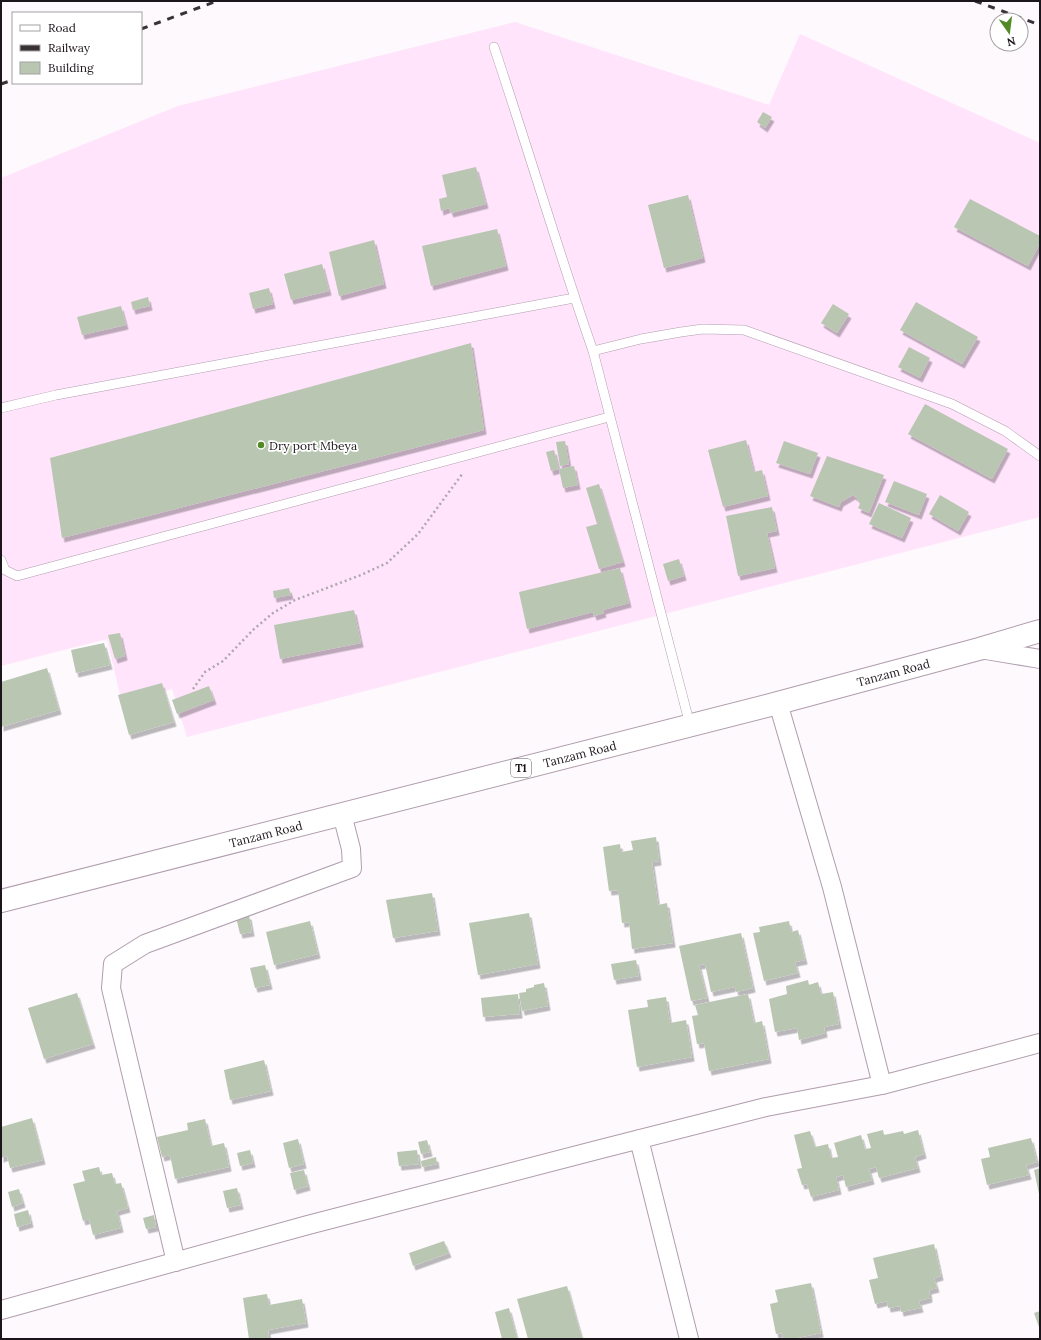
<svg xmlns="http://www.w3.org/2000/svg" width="1041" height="1340" viewBox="0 0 1041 1340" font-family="Lora,serif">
<defs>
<filter id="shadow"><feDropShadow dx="2.5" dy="4.5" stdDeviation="0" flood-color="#0004"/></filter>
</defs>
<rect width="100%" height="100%" fill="#fdf9fd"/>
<path fill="#ffe4fb" d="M515 22 769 105 800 34 1040 143V517L187 737 172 689 122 703 107 639 1 666V178L178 106Z"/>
<path fill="#b9c6b2" filter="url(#shadow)" d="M763 112 772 117 765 128 757 122Z
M476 167 486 204 451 213 449 208 441 211 439 199 447 197 442 175Z
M688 195 703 258 664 268 648 205Z
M970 199 1040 236V243L1028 266 954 227Z
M497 229 506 266 431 286 422 246Z
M374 240 384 284 339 296 329 252Z
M322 264 329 291 291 300 284 274Z
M269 288 273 304 253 309 249 293Z
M148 297 150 306 133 310 131 302Z
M916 302 978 337 962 364 900 330Z
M833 304 849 314 837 333 821 323Z
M121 306 126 325 82 335 77 317Z
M471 343 484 430 62 538 50 458Z
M909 347 930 358 920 378 898 367Z
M925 404 1008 449 992 479 908 434Z
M746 440 754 472 762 470 768 496 723 507 708 450Z
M565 441 569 464 560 466 556 442Z
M784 441 818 453 810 474 776 463Z
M554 450 559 469 551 471 546 452Z
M827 456 884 475 869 513 858 508 860 504 857 498 853 495 841 502 839 507 810 496Z
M574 466 578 485 563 488 559 469Z
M894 481 927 494 919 515 885 502Z
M599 484 623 562 599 569 586 527 597 524 586 488Z
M940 495 969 512 958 531 929 514Z
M879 503 911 518 902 538 869 524Z
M772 507 777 531 767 533 775 568 738 576 726 516Z
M679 559 684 576 668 581 663 564Z
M620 568 629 603 603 610 604 613 594 616 593 612 527 629 519 592Z
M289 588 291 595 274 598 273 591Z
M354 610 361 643 280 659 274 625Z
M120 633 125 656 115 659 108 635Z
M104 643 110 665 76 673 71 650Z
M47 668 59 710 1 727V682Z
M162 683 174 722 129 735 118 695Z
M209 686 214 700 177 714 172 700Z
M656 837 659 861 652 862 658 905 667 903 673 943 632 949 629 922 622 923 618 890 609 891 603 847 620 844 621 852 633 850 631 841Z
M432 893 438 931 393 938 386 900Z
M529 913 538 964 478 975 469 923Z
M249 915 252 932 240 934 236 917Z
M310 921 318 954 274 965 266 932Z
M789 921 791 932 798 930 805 960 795 962 798 973 764 981 753 933 760 932 759 927Z
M741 933 753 988 736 992 735 987 711 992 705 964 699 965 707 998 691 1001 679 946Z
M636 960 639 976 614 980 611 964Z
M265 965 270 985 255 988 250 968Z
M808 980 809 985 818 982 821 994 833 992 839 1024 824 1027 825 1033 799 1040 797 1028 775 1032 769 999 787 994 786 986Z
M544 983 548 1006 522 1011 519 993 526 992V989L534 987V985Z
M77 993 93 1044 44 1059 28 1008Z
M518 994 520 1014 483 1017 481 998Z
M748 994 754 1023 762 1021 769 1059 709 1071 704 1043 697 1044 692 1016 698 1015 695 1005Z
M666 997 670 1023 686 1020 692 1057 637 1067 628 1010 648 1007 647 1000Z
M264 1060 271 1091 230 1100 224 1070Z
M32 1118 43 1160 10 1168 7 1156 1 1158V1127Z
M205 1119 211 1146 224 1143 229 1167 175 1179 170 1155 162 1157 157 1137 188 1130 187 1123Z
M883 1130 884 1135 903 1131 904 1134 918 1130 924 1154 915 1157 918 1168 879 1178 876 1167 869 1169 872 1180 846 1187 843 1175 836 1177 839 1190 811 1197 807 1184 802 1185 797 1169 802 1168 794 1135 810 1131 815 1147 828 1144 831 1158 838 1157 834 1143 861 1135 865 1149 871 1148 867 1134Z
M1031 1138 1037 1162 1026 1165 1029 1175 987 1185 981 1159 990 1157 988 1148Z
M298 1139 304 1164 289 1168 283 1143Z
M427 1140 430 1152 421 1154 418 1142Z
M250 1150 253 1163 240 1166 237 1153Z
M417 1150 419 1164 399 1166 397 1152Z
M436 1157 437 1164 422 1167 421 1161Z
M99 1167 101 1175 112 1173 115 1184 121 1183 128 1208 117 1211 121 1228 93 1235 89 1219 83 1221 73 1184 85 1181 82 1171Z
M1040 1168V1194H1039L1034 1170Z
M304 1170 308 1186 294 1190 290 1173Z
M237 1188 241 1205 227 1208 223 1191Z
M19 1189 23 1203 12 1207 8 1192Z
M28 1210 31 1223 17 1227 14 1214Z
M154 1215 156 1227 146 1229 143 1218Z
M444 1241 449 1253 413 1266 409 1253Z
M934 1244 941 1276 934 1278 937 1288 929 1290 930 1298 919 1301 921 1308 901 1312 900 1306 888 1308 887 1301 875 1304 869 1280 878 1278 873 1258Z
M811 1283 821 1333 792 1339H783L782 1333 776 1334 770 1304 778 1302 775 1290Z
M567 1286 582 1339H528L517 1299Z
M267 1294 269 1305 302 1299 306 1323 268 1330 269 1339H249L243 1298Z
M509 1308 517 1339H502L495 1312Z
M1040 1311V1330L1034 1313Z"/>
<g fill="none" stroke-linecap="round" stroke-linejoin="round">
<g stroke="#b09dad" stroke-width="10">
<path id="service" d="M494 47C528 148 558 251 593 351L690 725
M593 351 641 339 681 332 703 329 744 330 952 404 1005 431 1040 456
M1 408 56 395 574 298
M1 560 5 570 17 576 609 417"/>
</g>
<g stroke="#b09dad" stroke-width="20">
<path id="minor" d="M980 649 1040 659
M778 703 832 887 882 1085
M639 1139 689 1339
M176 1262 111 988 113 964 145 944 352 868 351 849 342 814
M1 1310 308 1225 597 1150 766 1107 882 1085 1040 1043"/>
</g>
<g stroke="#b09dad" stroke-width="24">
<g id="trunk">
<path id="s1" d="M1 901 778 703 979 649 1040 631"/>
</g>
</g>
<path stroke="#ada8ad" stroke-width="2.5" stroke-dasharray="2 3" stroke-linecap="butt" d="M193 689 205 672 223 661 254 629 273 613 295 600 361 575 387 563 418 534 463 473"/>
<use href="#service" stroke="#fff" stroke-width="9"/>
<use href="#minor" stroke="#fff" stroke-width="18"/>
<use href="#trunk" stroke="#fff" stroke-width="22"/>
<path stroke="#383237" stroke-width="3" stroke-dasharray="7 7" stroke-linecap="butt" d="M975 1 1040 25
M141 29 217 1
M1 84 13 80"/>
</g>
<circle fill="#528a26" stroke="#fff" stroke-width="1.5" cx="261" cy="445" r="4"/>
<g text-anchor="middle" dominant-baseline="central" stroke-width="3.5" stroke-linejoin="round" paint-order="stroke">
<rect fill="#fff" stroke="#605b5f" stroke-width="1" x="511" y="759" width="20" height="18" rx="3"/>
<g font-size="11" font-weight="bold" fill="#1c151b">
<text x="521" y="768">T1</text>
</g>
<g font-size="12" fill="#1c151b" stroke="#fff" text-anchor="start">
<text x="269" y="445">Dry port Mbeya</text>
</g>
<g font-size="12" fill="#1c151b" stroke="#fff">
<text stroke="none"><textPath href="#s1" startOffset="921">Tanzam Road</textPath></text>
<text stroke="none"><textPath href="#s1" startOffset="597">Tanzam Road</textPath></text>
<text stroke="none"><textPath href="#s1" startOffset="273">Tanzam Road</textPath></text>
</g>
</g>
<rect width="1041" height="1340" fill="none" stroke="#1c151b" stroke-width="4"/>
<rect x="12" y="12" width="130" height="72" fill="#ffffff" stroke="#a4a1a4"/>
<rect x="20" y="25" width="20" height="6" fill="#ffffff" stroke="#a4a1a4"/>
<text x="48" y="32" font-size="12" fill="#1c151b">Road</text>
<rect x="20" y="45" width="20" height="6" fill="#383237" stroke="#a4a1a4"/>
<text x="48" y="52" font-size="12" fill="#1c151b">Railway</text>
<rect x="20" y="62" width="20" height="12" fill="#b9c6b2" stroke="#a4a1a4"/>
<text x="48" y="72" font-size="12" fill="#1c151b">Building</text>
<g transform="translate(1009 32) rotate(166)"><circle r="19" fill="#ffffff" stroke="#a4a1a4"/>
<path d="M0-3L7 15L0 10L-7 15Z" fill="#528a26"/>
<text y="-6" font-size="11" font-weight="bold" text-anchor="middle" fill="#1c151b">N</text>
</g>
</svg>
